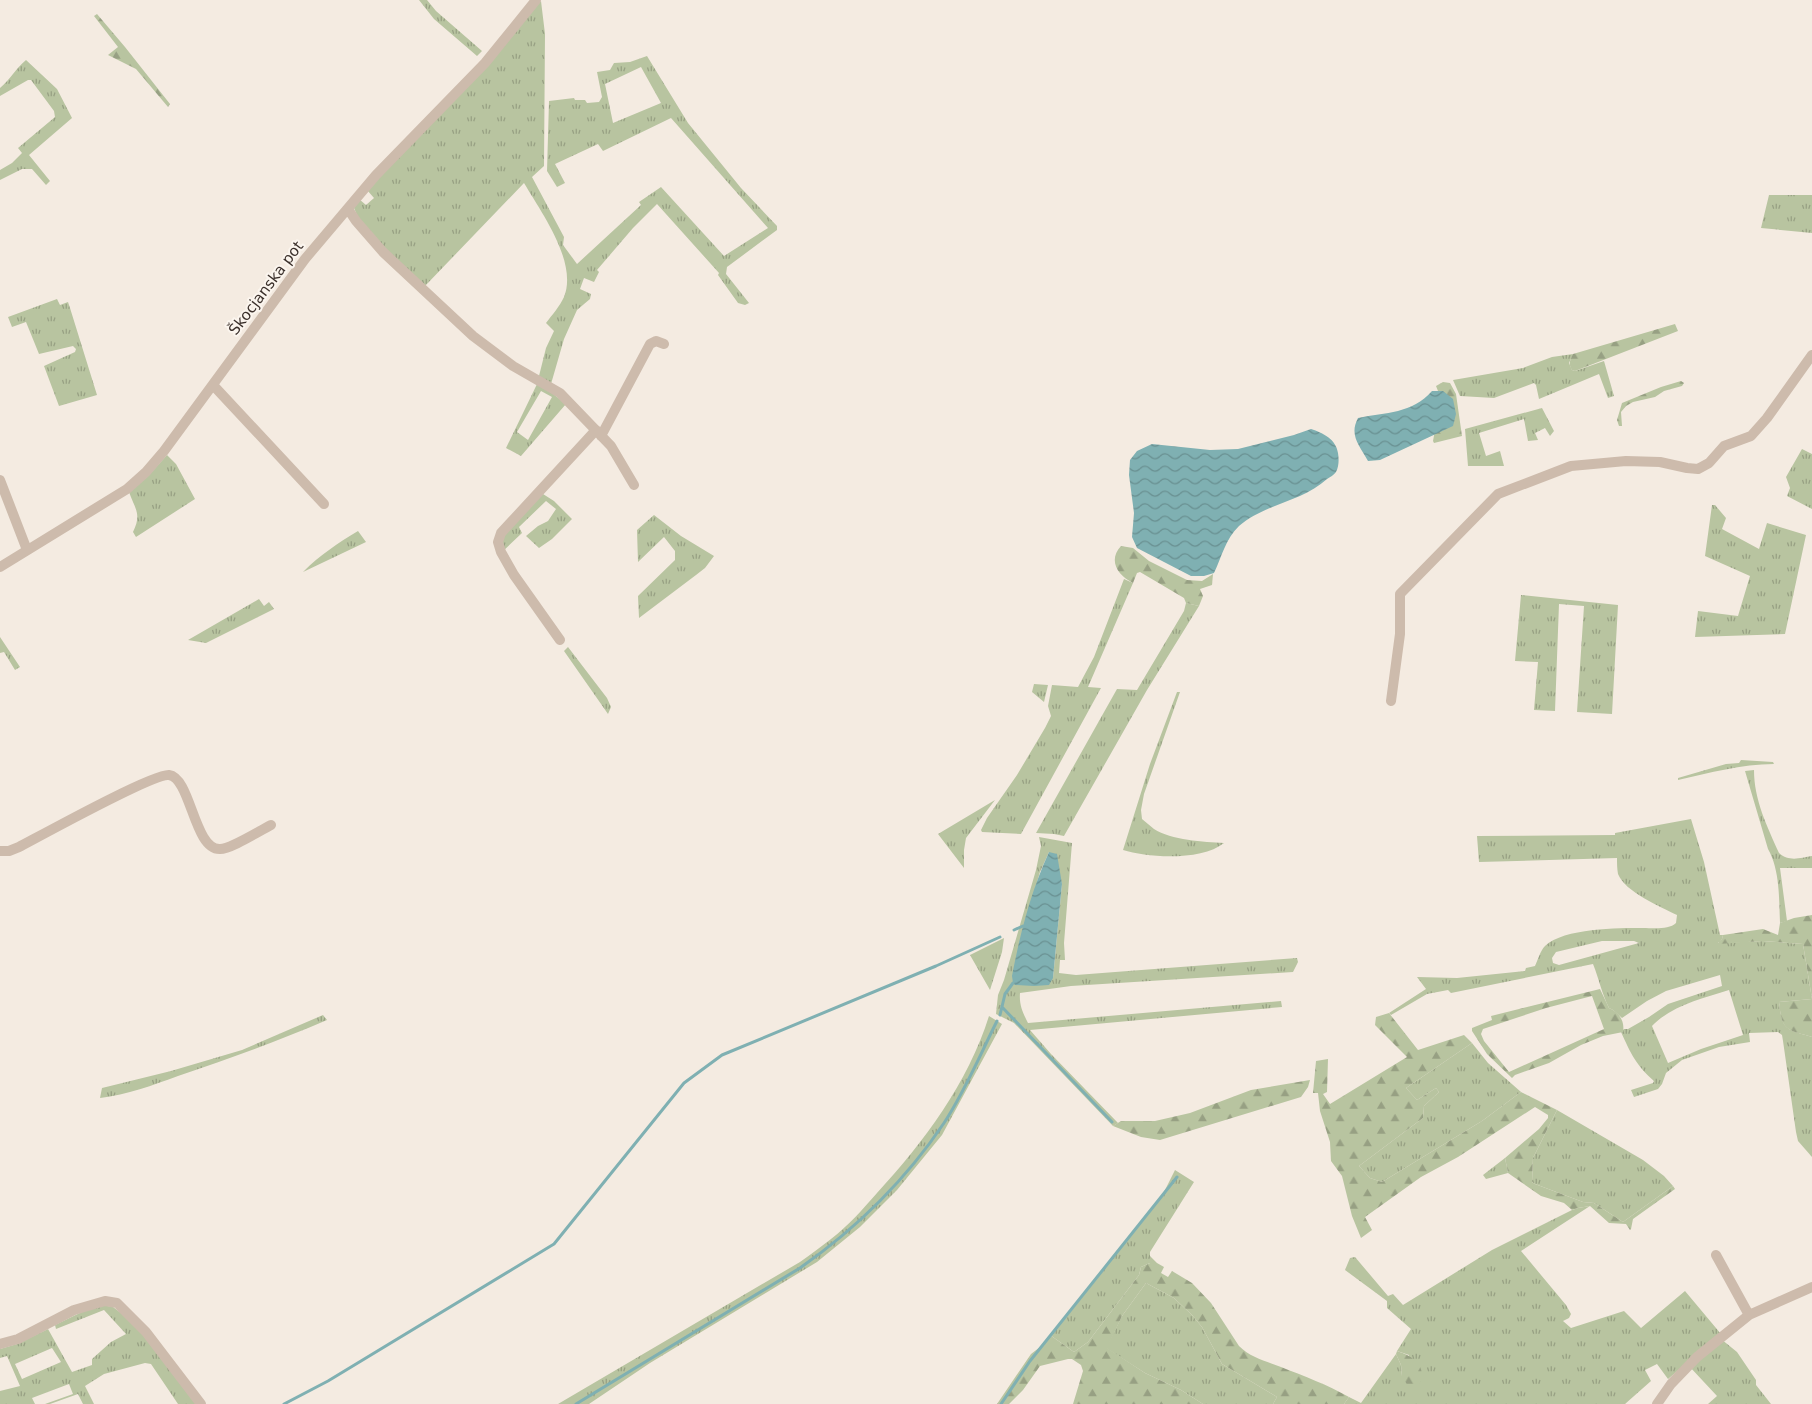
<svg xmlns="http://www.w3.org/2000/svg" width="1812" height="1404" viewBox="0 0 1812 1404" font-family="'DejaVu Sans',sans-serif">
<defs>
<pattern id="grass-tufts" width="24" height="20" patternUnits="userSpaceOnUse" patternTransform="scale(1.25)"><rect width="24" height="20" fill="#b8c4a0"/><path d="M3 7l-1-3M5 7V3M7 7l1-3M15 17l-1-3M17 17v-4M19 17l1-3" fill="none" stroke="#97a083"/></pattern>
<pattern id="forest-firs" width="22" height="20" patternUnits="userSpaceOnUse" patternTransform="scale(1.25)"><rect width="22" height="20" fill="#b8c4a0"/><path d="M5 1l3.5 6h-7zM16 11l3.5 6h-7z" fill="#97a083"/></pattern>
<pattern id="water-waves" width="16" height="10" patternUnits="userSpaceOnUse" patternTransform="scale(1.25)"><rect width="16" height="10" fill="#7fb0b2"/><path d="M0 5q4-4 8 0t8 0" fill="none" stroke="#699091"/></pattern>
</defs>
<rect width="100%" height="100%" fill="#f4ebe1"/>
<path fill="url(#grass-tufts)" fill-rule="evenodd" d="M419 0H427L436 11 482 51 477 56 434 19Z
M541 1 545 34 544 166 532 177 564 237 563 245 577 264 641 205 639 202 661 187 724 256 768 228 671 118 603 151 598 144 555 164 565 183 557 187 547 171 549 101 574 98 575 100H585L587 103 599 102 602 97 597 72 610 70 614 63 630 62 647 56 688 123 741 188 777 226V230L727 267 726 274 749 303 745 305 738 303 718 275 719 273 657 204 633 228 597 270 599 272 594 282 584 278 580 289 591 294 590 299 577 310 564 339 551 384 539 376 546 348 554 331 546 323C552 315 560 306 564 297 578 262 541 212 524 183L425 286C403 266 364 235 354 208L359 199 366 205 374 198 367 190ZM641 67 661 103 613 123 605 84Z
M26 60 57 89 72 118 29 155 50 181 46 185 32 169H22L0 180V170L12 163 22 153 18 148 55 117 54 111 31 80H28L0 96V88C11 79 15 69 26 60Z
M1769 195H1812V233L1761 228Z
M57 299 60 305 68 302 70 308 97 395 59 406 44 366 75 352 76 349 73 346 39 354 26 322 12 327 8 317Z
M1573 354 1569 363 1572 370 1575 371 1604 361 1614 396 1608 398 1599 374 1539 399 1536 385 1534 383 1494 398 1460 396 1453 380 1523 368 1552 357Z
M538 382 566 404 521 456 506 448ZM541 391 552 397 528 440 517 432Z
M1542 408 1554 431 1550 436 1545 428 1535 433 1538 440 1528 441 1524 419 1479 433 1486 456 1500 451 1504 466H1468L1465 429Z
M1802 449 1812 454V509L1787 496 1790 488 1786 477Z
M167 455 176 464 195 499 136 537 133 532C142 514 135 509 129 492L148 476Z
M543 494 554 501 572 519 552 539 539 548 526 536 538 526 548 521 556 509 546 501 519 527 522 533 502 552V535Z
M1712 505H1715L1726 518 1722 529 1759 549 1767 523 1806 535 1785 634 1695 637 1698 611 1738 616 1750 576 1705 556Z
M654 515 681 536 714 556 705 568 696 575 639 618 638 596 675 560V551L664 537 638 562 637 530Z
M358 531 366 542 303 572C320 555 338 543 358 531Z
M1124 579 1133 583 1088 687 1101 688 1021 834 982 832 981 830 987 818 1017 775 1045 728 1051 716 1048 706 1052 685 1078 687 1094 657Z
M1521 595 1618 605 1612 714 1577 712 1584 606 1559 604 1555 711 1534 710 1538 662 1515 661Z
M259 599 264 606 269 602 274 609 206 643 188 640Z
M1186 603 1199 606 1147 690 1064 836 1054 834 1036 833 1117 689 1137 690 1184 611Z
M0 637 20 667 15 670 4 652 0 653Z
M568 647 607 698 611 707 608 714 564 651Z
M1034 684 1048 685 1044 702 1032 692Z
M1177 692H1180L1144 794 1141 810 1142 819C1146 822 1150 826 1154 829 1171 840 1204 842 1224 843 1202 861 1148 858 1123 850L1150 764Z
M1741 760 1773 762 1774 764C1741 764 1710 773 1678 780V778L1726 764 1739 763Z
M1754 770C1754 800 1767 826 1779 853 1789 862 1800 858 1812 856V868H1780L1787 921 1780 923C1779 899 1780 870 1768 849L1745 771Z
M995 800 966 838 964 850V868L938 834Z
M1691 819 1704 862 1720 935H1723L1722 939 1718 943 1763 941 1803 944 1812 999 1779 1002C1782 1031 1786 1029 1812 1037V1157L1798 1141 1796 1132 1783 1041 1782 1035 1778 1032 1749 1033 1750 1042 1719 1047 1682 1060 1666 1073 1662 1084 1658 1089 1634 1097 1631 1090 1653 1083 1654 1081C1636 1065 1631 1054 1621 1032L1624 1029H1628L1649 1017 1668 1004 1722 986 1720 975 1666 991 1647 1001 1622 1018 1613 1010 1609 1008C1602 994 1599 979 1593 964L1451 993 1448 990 1427 994 1391 1015 1389 1013 1426 989 1417 977 1457 978 1525 971 1526 968 1535 966C1538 960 1540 951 1545 946 1564 928 1618 928 1643 928 1653 928 1669 930 1676 923L1677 915C1661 907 1625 892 1618 874 1617 869 1617 863 1617 858L1479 862 1477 836 1615 835V833ZM1602 941H1634L1639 943 1559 965 1553 963 1552 958 1556 952ZM1729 990 1743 1035 1701 1049 1668 1063 1652 1026C1672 1005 1702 999 1729 990Z
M1039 837 1072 843 1064 943 1065 960H1060L1059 973 1076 975 1297 958 1298 962 1293 972 1071 986 1020 993C1019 1005 1023 1013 1028 1023L1281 1001 1282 1007 1030 1030 1051 1054 1118 1123 1113 1126 1014 1023 996 1014 998 995 1004 980 1036 870 1041 846ZM1049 852 1062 884 1053 978 1022 933 1040 872Z
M1004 938 1002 952 990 990 970 955Z
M323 1015 327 1020C278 1041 229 1059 178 1076 153 1085 127 1095 100 1098L102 1088 171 1071 242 1050Z
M989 1016 1002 1024 942 1135 897 1190 860 1227 817 1262 650 1363 589 1404H558L800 1262C811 1254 821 1247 831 1239 848 1226 863 1209 877 1193 924 1142 968 1083 989 1016Z
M1472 1043 1488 1063 1521 1092 1482 1121 1382 1182 1370 1178 1359 1166 1423 1118 1424 1106 1439 1092 1436 1088 1417 1100 1406 1088Z
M1557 1110 1643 1160 1664 1176 1673 1186 1623 1222 1594 1203 1583 1202 1535 1184 1532 1182 1533 1158Z
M1505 1158 1508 1173 1486 1179 1483 1175Z
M1175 1170 1194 1182 1150 1252V1256L1157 1263H1150L1141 1267 1139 1275 1088 1342 1074 1352 1050 1335 1068 1315 1162 1196Z
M1590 1206 1521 1251 1566 1305 1571 1314 1569 1318 1563 1321 1571 1328 1624 1311 1641 1328 1685 1291 1721 1334 1668 1379 1657 1364 1645 1370 1651 1381 1625 1404H1344L1349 1397 1361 1403 1396 1354 1401 1365 1402 1376 1409 1355 1397 1351 1411 1329 1387 1308V1301L1345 1270 1350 1258 1355 1257 1388 1296 1393 1294 1403 1305 1492 1250 1572 1210 1578 1208Z
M1146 1283 1174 1298 1192 1315 1202 1327 1222 1364 1277 1397 1273 1404H1203L1181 1390 1145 1373 1106 1348 1122 1316Z
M102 1305 113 1307 133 1322 197 1404H178L151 1364 145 1363 104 1374 85 1386 94 1404H83L78 1394 50 1404H45L73 1394 69 1384 32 1398 35 1404H0V1391L20 1386 7 1356 0 1358V1349L17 1344 48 1329 72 1372 92 1365V1359L111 1342 126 1334 104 1310 56 1329 55 1325 86 1310ZM52 1348 61 1362 22 1379 15 1364Z
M1721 1339 1737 1352 1756 1380V1385L1771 1404H1708L1717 1396 1689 1366Z"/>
<path fill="url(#forest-firs)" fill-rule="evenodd" d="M97 14 125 47 170 104 168 107 136 69 108 55 118 47 94 16Z
M1675 324 1678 331 1575 371 1572 370C1568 364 1570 360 1573 354Z
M1681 381 1684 383 1682 386 1664 391 1655 397 1633 402 1626 406 1621 412 1622 426H1619L1617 420 1622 403 1661 387Z
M1443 382 1450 383 1456 394 1462 436 1434 443 1433 441 1442 392 1438 391 1436 386Z
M1121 546 1133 548 1149 561 1187 580 1202 581 1213 574 1212 585 1200 589 1203 596 1199 606 1186 603 1184 598 1140 572 1137 573 1133 583C1117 575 1108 560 1121 546Z
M1812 915V1037C1785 1029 1782 1031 1779 1002L1812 999 1803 944 1763 941 1718 944 1719 941 1722 939 1723 935 1763 929 1778 935 1780 923 1794 918Z
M1600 989 1609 1008C1619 1012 1625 1021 1623 1032L1603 1036 1581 1045 1549 1063 1515 1075 1512 1078 1487 1054 1472 1031V1028L1492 1020 1491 1016ZM1592 996 1604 1029 1509 1072 1484 1041 1481 1034 1483 1029 1546 1008Z
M1389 1013 1418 1050 1464 1035 1472 1043 1406 1088 1417 1100 1436 1088 1439 1092 1424 1106 1423 1118 1359 1166 1370 1178 1382 1182 1482 1121 1521 1092 1557 1110 1533 1158 1532 1182 1535 1184 1583 1202 1594 1203 1623 1222 1673 1186 1675 1189 1633 1219 1631 1229 1630 1230 1626 1224 1609 1223 1590 1206 1578 1208 1572 1210 1564 1203 1541 1196 1508 1173 1505 1158 1539 1129 1548 1118V1115L1535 1107 1458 1157 1421 1177 1365 1217 1372 1230 1361 1238 1352 1216 1342 1176 1331 1161 1330 1142 1320 1111 1318 1093H1313L1316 1061 1328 1059 1327 1092 1323 1094 1330 1104 1407 1057 1375 1025 1376 1017Z
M1310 1080 1308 1087 1301 1097 1160 1140 1141 1137 1113 1126 1121 1121H1155L1190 1113 1251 1090Z
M1150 1263H1157L1164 1267 1161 1273 1168 1277 1172 1271 1192 1283 1211 1303 1239 1346C1251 1358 1266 1361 1281 1367 1304 1376 1328 1385 1349 1397L1344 1404H1273L1277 1397 1222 1364 1202 1327 1192 1315 1174 1298 1146 1283 1122 1316 1107 1348 1145 1373 1181 1390 1203 1404H1073L1083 1371 1081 1365 1072 1359H1068L1040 1366 1023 1390 1009 1404H997L1031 1354 1044 1344 1050 1335 1074 1352 1088 1342 1139 1275 1141 1267Z
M1397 1351C1415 1357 1429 1367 1418 1388H1409L1402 1376 1401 1365 1396 1354Z"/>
<path fill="url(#water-waves)" d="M1432 391H1443L1453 399 1456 414 1453 426 1380 460 1368 461C1359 445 1349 435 1358 418 1386 412 1412 414 1432 391Z
M1311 429C1323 433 1336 439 1338 453 1339 459 1339 466 1336 472 1334 475 1330 477 1327 479 1302 502 1264 504 1239 526 1225 540 1222 556 1214 573L1204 576H1191L1137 548 1132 537 1134 513 1129 475 1130 460 1137 451 1152 444 1210 450 1238 449 1294 435Z
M1049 852 1057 854 1062 884 1053 978 1049 985 1034 986 1015 985 1013 983 1012 976C1020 934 1031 891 1049 852Z"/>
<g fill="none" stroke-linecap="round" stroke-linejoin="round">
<path stroke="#7fb0b2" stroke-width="3" d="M1014 930 1023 926
M1002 1007 1112 1122
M1000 1015 1005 994 1013 983
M284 1404 328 1381 554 1244 684 1083 722 1055 936 966 1000 937
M576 1404 800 1268C857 1228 905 1181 944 1123 965 1091 980 1055 997 1021
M1001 1404 1030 1361 1177 1177"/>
<path stroke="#cdbbac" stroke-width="10" d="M348 209 356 221 383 252 473 336 513 366 560 393 611 446 634 485
M213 385 324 504
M601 436 650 344 656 341 664 344
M0 480 27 550
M0 567 127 489 146 472 164 451 305 259 376 175 485 63 536 0
M560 640 514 575 501 552 498 542 501 533 596 430
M1391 701 1400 634V594L1498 494 1571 466 1626 461 1660 462 1687 468 1698 469 1709 463 1724 446 1751 436 1767 418 1812 355
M0 851H9L19 847C40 836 154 773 169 775 191 778 194 850 220 849 231 849 259 831 271 825
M1716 1255 1749 1315
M0 1344 18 1339 74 1310 105 1301 117 1303 146 1332 201 1404
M1657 1404 1671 1384 1697 1357 1749 1315 1812 1287"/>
</g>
<g text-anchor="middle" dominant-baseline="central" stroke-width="4" stroke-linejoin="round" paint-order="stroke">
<g font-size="15" fill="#3b302b" stroke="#fbf5ee">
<text transform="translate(266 288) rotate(-53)">Škocjanska pot</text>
</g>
</g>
</svg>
